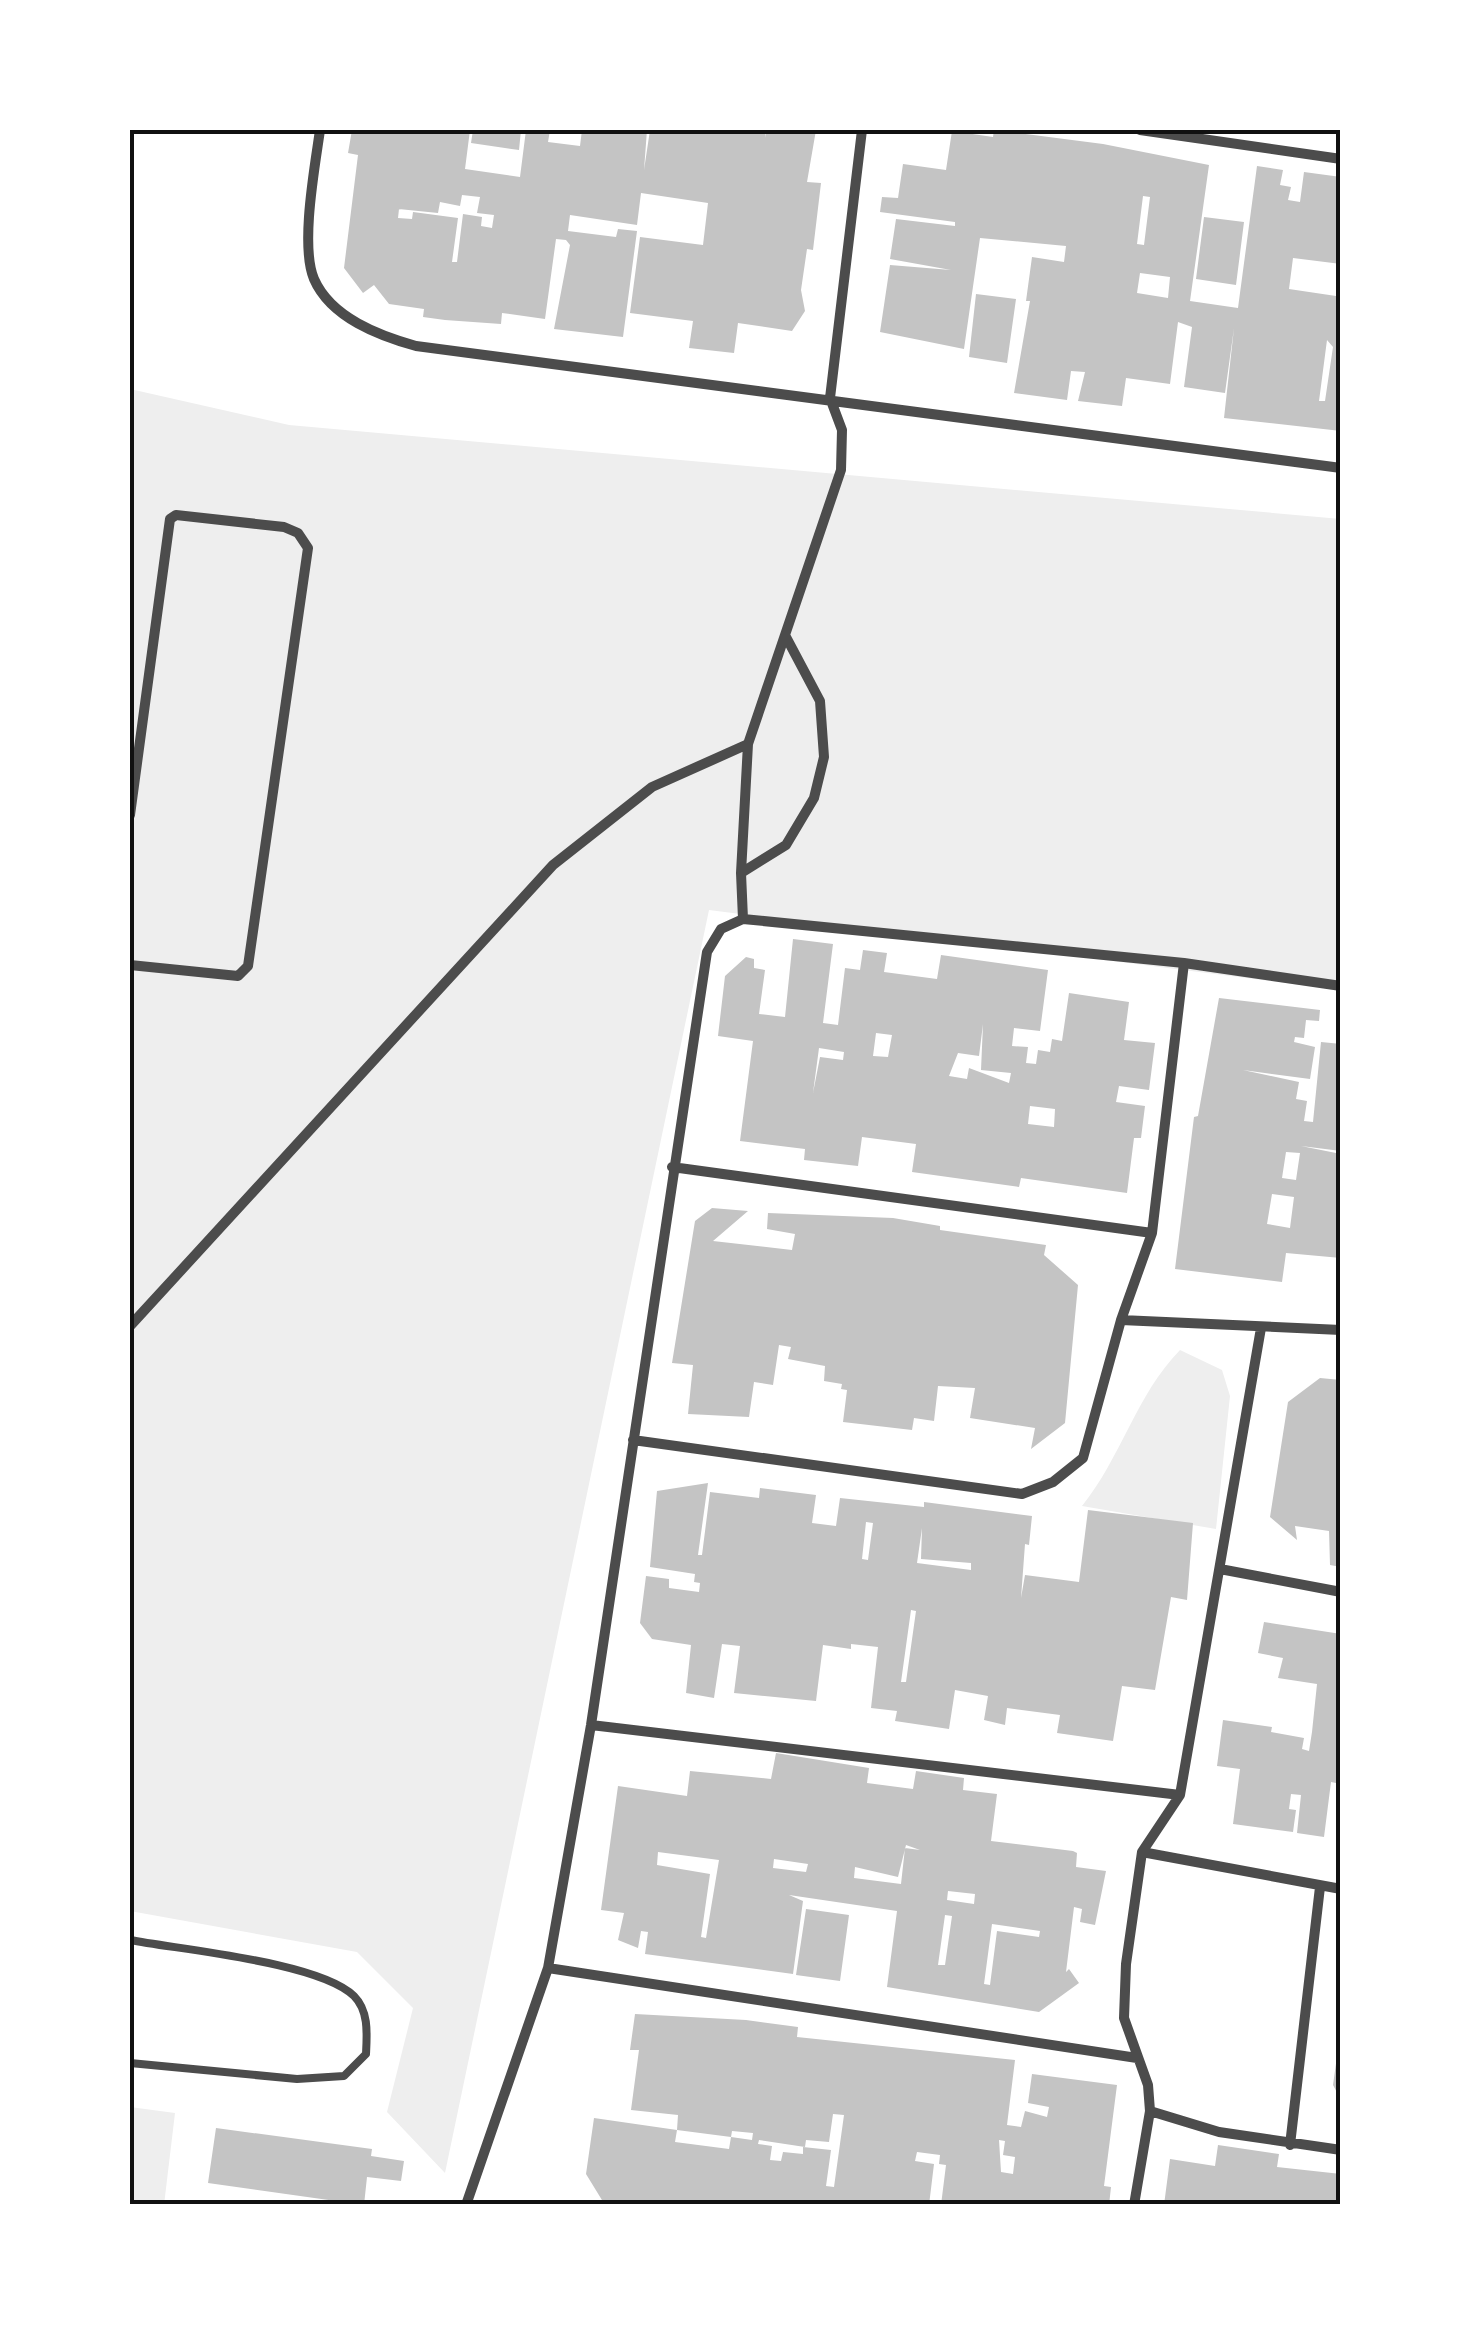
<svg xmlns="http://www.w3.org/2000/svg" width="1471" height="2335" viewBox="0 0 1471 2335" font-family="Barlow,sans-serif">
<rect width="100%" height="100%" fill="#fff"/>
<path fill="#eee" d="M130 389 289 425 1341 519V990L709 910 445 2173 387 2112 413 2008 357 1952 130 1911Z
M1180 1350 1222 1370 1230 1396 1216 1529 1082 1506C1121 1458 1136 1395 1180 1350Z
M130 2107 175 2113 164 2205H130Z"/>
<path fill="#c4c4c4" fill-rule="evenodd" d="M352 130H470L465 169 520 177 526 130H550L548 142 580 146 582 130H647L644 170 650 130H765V138L766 130H816L807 182 821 183 813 250 807 249 801 290 805 311 792 331 738 323 734 353 689 348 693 321 630 313 640 237 703 245 708 203 641 193 637 225 570 215 568 231 616 237 618 229 637 231 623 337 554 329 570 245 566 240 556 239 545 319 502 313 501 324 445 320 423 317 424 309 389 304 374 285 363 293 344 268 358 155 348 153ZM462 195 480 197 477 213 494 215 492 228 481 226 482 217 463 214 457 262H452L458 218 413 212 412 219 398 218 399 209 379 207 438 213 440 202 460 206Z
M473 130H521L519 150 471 143Z
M994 130 1103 144 1209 165 1190 301 1238 308 1257 166 1283 170 1280 185 1291 187 1288 200 1300 202 1304 172 1341 177V264L1293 258 1289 289 1336 296 1341 275V431L1224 418 1234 328 1225 393 1184 387 1192 327 1178 322 1170 384 1126 378 1122 406 1078 401 1085 372 1071 371 1067 400 1014 393 1030 301H1026L1032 257 1064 262 1066 246 980 238 964 349 880 332 890 265 951 270 890 259 896 219 955 226V222L880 212 882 197 898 198 903 164 946 170 952 131 993 137ZM1143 196 1150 197 1144 245 1137 244ZM1140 273 1170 277 1168 298 1137 293ZM1327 340 1333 347 1325 401H1319Z
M1204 217 1244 222 1236 285 1196 279Z
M976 294 1016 299 1007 363 969 357Z
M793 939 833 944 823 1023 838 1025 845 968 860 970 863 950 887 953 884 972 937 979 941 955 1048 970 1040 1031 1014 1028 1012 1046 1028 1047 1026 1063 1036 1064 1038 1050 1050 1052 1052 1039 1062 1041 1069 993 1129 1002 1124 1040 1155 1043 1149 1090 1119 1086 1116 1102 1145 1106 1141 1138H1134L1127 1193 1021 1178 1019 1187 912 1172 916 1144 862 1137 858 1166 804 1160 805 1149 740 1141 753 1041 718 1036 725 976 746 957 754 959V968L765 970 759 1014 785 1017ZM983 1024 981 1070 1011 1073 1009 1083 969 1068 967 1079 949 1076 958 1053 979 1056ZM876 1033 892 1035 888 1057 873 1056ZM819 1048 844 1052 843 1060 820 1057 813 1093ZM1030 1106 1055 1109 1054 1127 1028 1124Z
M1219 998 1320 1010 1319 1021 1306 1020 1304 1038 1295 1037 1294 1042 1315 1047 1310 1079 1243 1070 1299 1082 1296 1099 1307 1101 1304 1121 1313 1122 1321 1042 1341 1044V1151L1301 1146 1341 1154V1258L1286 1253 1282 1282 1175 1269 1194 1117 1198 1116ZM1286 1152 1300 1153 1296 1180 1282 1178ZM1272 1194 1294 1197 1290 1228 1267 1224Z
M712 1208 748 1211 713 1241 792 1250 795 1234 767 1229 768 1213 893 1218 940 1226V1230L1046 1245 1044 1255 1078 1285 1065 1423 1031 1449 1035 1428 970 1418 975 1388 938 1386 934 1421 914 1418 912 1430 843 1422 847 1390 841 1389 842 1384 824 1381 825 1366 788 1359 791 1347 779 1345 773 1385 754 1382 749 1417 688 1414 693 1365 672 1363 695 1221Z
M1320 1378 1341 1380V1567L1330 1565 1329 1531 1295 1526 1297 1540 1270 1517 1288 1402Z
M708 1483 698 1555H702L710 1492 759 1498 760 1488 816 1495 812 1523 836 1526 840 1498 924 1507V1502L1032 1516 1029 1545 1025 1544 1021 1598 1025 1575 1079 1582 1088 1510 1193 1523 1187 1600 1171 1597 1155 1690 1122 1686 1113 1741 1057 1733 1060 1715 1007 1708 1005 1725 984 1720 988 1696 955 1690 949 1729 895 1721 897 1711 871 1708 878 1647 851 1644V1649L823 1645 816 1701 734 1693 740 1646 722 1644 714 1698 686 1693 691 1645 652 1639 640 1623 646 1576 669 1579V1588L699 1592 700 1583 694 1582 695 1574 650 1567 657 1491ZM866 1522 873 1523 868 1560 862 1559ZM922 1528 921 1559 971 1563V1570L917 1563ZM911 1610 916 1611 906 1682H901Z
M1264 1622 1341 1634V1784L1331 1782 1324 1837 1297 1833 1301 1795 1291 1794 1289 1809 1296 1810 1293 1832 1233 1824 1240 1769 1217 1766 1223 1720 1272 1727 1271 1732 1304 1738 1302 1749 1309 1751 1312 1732 1317 1684 1278 1678 1283 1658 1258 1653Z
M776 1753 869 1768 867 1783 913 1789 916 1771 964 1778 963 1790 997 1794 991 1841 1073 1851 1077 1853 1076 1867 1106 1871 1095 1925 1080 1922 1082 1909 1074 1907 1066 1972 1069 1969 1079 1983 1039 2012 887 1987 897 1911 789 1895 803 1901 793 1974 645 1954 648 1932 641 1931 638 1948 618 1940 624 1913 601 1910 618 1786 687 1796 690 1771 771 1779ZM906 1845 920 1850 905 1848 901 1884 854 1878 855 1867 898 1877ZM658 1852 719 1860 706 1938 701 1937 710 1874 657 1865ZM774 1859 808 1864 806 1872 773 1868ZM948 1891 975 1894 974 1904 947 1900ZM945 1915 952 1916 945 1965H938ZM992 1924 1040 1931 1039 1937 997 1931 990 1985 984 1984Z
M806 1909 849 1915 840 1981 796 1975Z
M635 2014 746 2020 798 2027 797 2037 1015 2060 1007 2125 1021 2127 1025 2111 1047 2117 1049 2107 1028 2103 1032 2074 1117 2085 1104 2186 1111 2187 1109 2205H941L946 2165 939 2164 940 2155 917 2152 915 2161 934 2164 929 2205H605L586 2174 594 2118 677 2130 678 2115 631 2110 639 2050H630ZM833 2114 844 2115 834 2187 826 2186 831 2150 803 2147V2154L783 2152 781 2161 770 2160 772 2146 758 2144 759 2140 805 2147 806 2140 829 2142ZM677 2130 731 2137 732 2131 753 2133 752 2140 731 2137 729 2149 675 2142ZM999 2140 1005 2141 1003 2155 1015 2157 1013 2174 1001 2172Z
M1339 2042 1341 2043V2100L1333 2085Z
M216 2128 372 2149 371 2156 404 2161 401 2181 367 2177 364 2205 208 2183Z
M1218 2145 1279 2154 1277 2167 1341 2174V2205H1164L1170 2159 1215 2166Z"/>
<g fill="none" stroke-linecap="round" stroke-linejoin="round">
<path stroke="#4c4c4c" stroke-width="8" d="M130 1940C182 1950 319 1962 354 1996 369 2011 367 2034 366 2054L344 2076 297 2079 130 2063"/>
<path stroke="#4c4c4c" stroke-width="10" d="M320 130C315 166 300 246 314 279 331 318 380 336 416 346L1341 468
M1140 130 1341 159
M130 815 170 519 176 515 284 527 298 533 308 548 248 966 238 976 130 965
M741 873 786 845 814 798 824 757 820 701 785 635
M743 919 741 873 748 744 841 470 842 430 830 398 862 130
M1184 963 1152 1233 1121 1320 1341 1330
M672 1167 1152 1233
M130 1326 553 865 652 787 748 744
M633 1440 1022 1494 1053 1482 1083 1458 1121 1320
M1220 1569 1341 1592
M591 1725 1180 1795
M1142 1852 1341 1889
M548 1968 1137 2058
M1150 2111 1219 2132 1341 2150
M1290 2145 1320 1887
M466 2205 548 1968 591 1725 707 952 721 929 743 919 1184 963 1341 986
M1134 2205 1150 2111 1148 2085 1124 2018 1126 1964 1142 1852 1180 1795 1261 1328"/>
</g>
<rect width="1471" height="2335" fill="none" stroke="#ffffff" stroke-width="265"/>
<rect x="132" y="132" width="1206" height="2070" fill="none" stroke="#111" stroke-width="4"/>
</svg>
